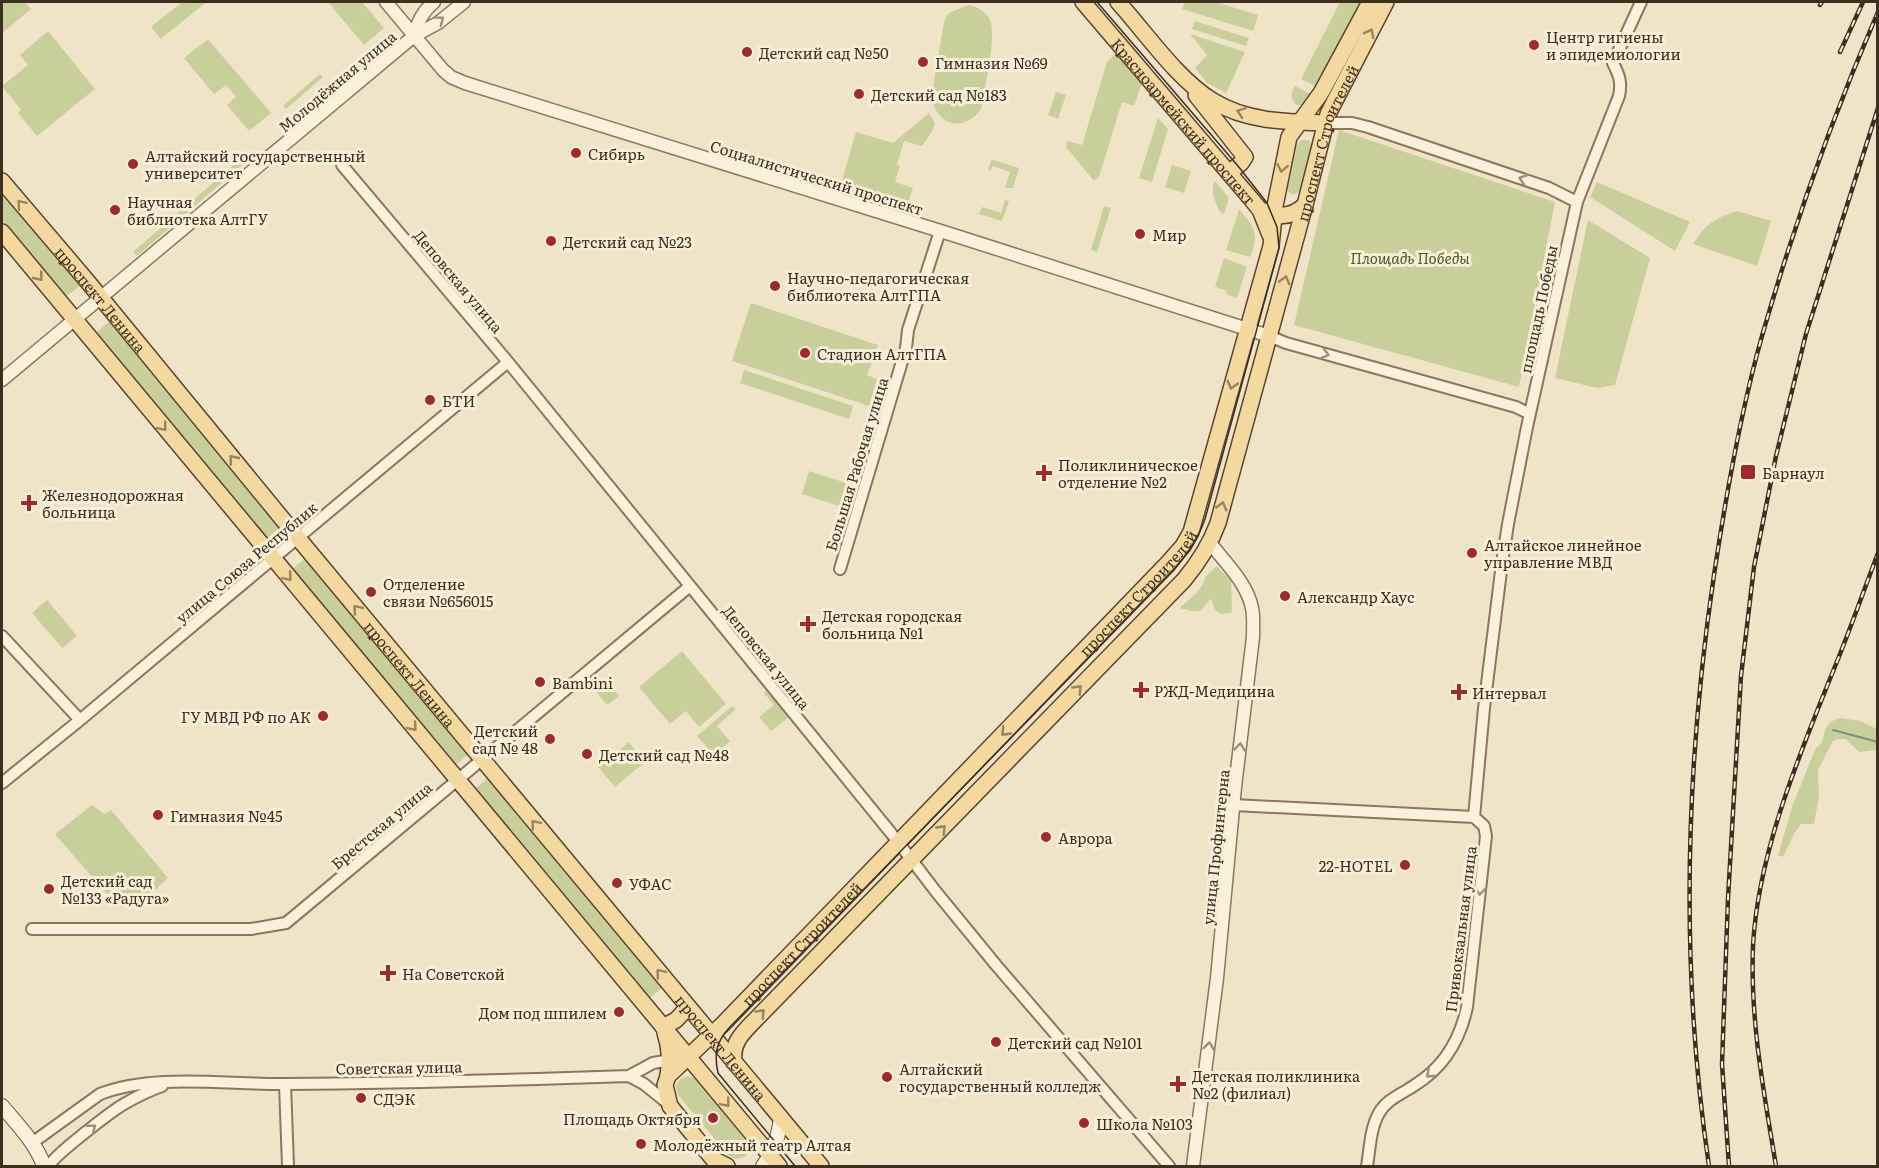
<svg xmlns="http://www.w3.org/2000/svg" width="1879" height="1168" viewBox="0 0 1879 1168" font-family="Literata,serif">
<rect width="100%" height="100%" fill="#f0e4c8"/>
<path fill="#c9cf9b" d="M2 2H25L31 9 2 33Z
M182 2H206L161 39 151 27Z
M328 2H362L384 28 364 45Z
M1185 2H1216L1258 15 1253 31 1182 9Z
M1340 2H1362L1317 87 1301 79Z
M968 5C978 7 986 11 990 20 997 36 984 90 981 109 963 134 938 125 931 98L944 22 949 13Z
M1195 21 1249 38 1246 46 1192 29Z
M48 31 95 89 37 136 18 113 21 110 2 86 28 65 20 55Z
M1190 34 1245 52 1226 93 1207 83 1195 68 1207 55Z
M386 37 391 43 297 121 291 115Z
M208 39 271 113 249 131 227 105 236 97 226 85 214 94 184 58Z
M1116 53 1142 83 1134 106 1122 102 1099 177 1094 181 1066 147 1067 141 1082 145 1107 62Z
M320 74 323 77 286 109 283 106Z
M1295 86 1312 95 1305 105H1297C1289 98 1291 94 1295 86Z
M1056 92 1066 95 1058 119 1048 115Z
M929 113 935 123 933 130 922 146 904 141 897 164 900 166 895 182 913 188 905 212 839 191 856 132 893 143Z
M1158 118 1168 129 1152 182 1139 178Z
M1339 130 1555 202 1519 387 1294 325Z
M1301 140H1306L1310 141 1311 146 1300 190 1296 194H1292L1288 192V187L1297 144Z
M244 156 247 161 137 256 133 252Z
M993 160 1019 168 1013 188H1005L1010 172 993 166 991 171 988 170 991 161Z
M1172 165 1191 171 1184 193 1165 187Z
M1215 181 1229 198 1224 214 1220 212C1216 202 1209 192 1215 181Z
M1597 182 1690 222 1675 251 1590 197Z
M2 191 80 286 65 297 2 220Z
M1005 200 1009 201 1002 221 979 214 982 207 1001 213Z
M1104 206 1111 208 1097 252 1091 250Z
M1239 209C1254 227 1260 234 1250 257L1226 250Z
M1737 211 1771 221 1757 266 1693 244C1707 223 1713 219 1737 211Z
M1588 220 1650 258 1615 385 1597 388 1555 378Z
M1224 258 1247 267 1237 298 1228 295 1225 290 1215 287Z
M751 303 878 345 867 375 877 379 869 406 732 361Z
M110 321 282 526 265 540 93 335Z
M744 370 853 406 849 419 740 383Z
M809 471 846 483 839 506 802 494Z
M306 558 469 754 454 766 291 570Z
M1217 566 1231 581 1232 610 1231 613 1221 614 1215 610 1211 599 1200 611H1190L1180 608C1189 599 1203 590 1205 577Z
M47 600 77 636 62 648 32 613Z
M682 651 726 704 699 727 686 711 670 724 639 687Z
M605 679 619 696 607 705 594 689Z
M766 691 789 717 771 731 759 717 774 705 764 693Z
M732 706 736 709 717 726 730 741 714 755 697 736Z
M1840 718 1860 721 1877 729V750L1859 752 1846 739H1837L1833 741 1818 770 1819 796 1814 824H1801L1794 834 1783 857 1778 855 1793 804 1815 750 1822 742 1825 730 1830 722Z
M629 742 645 762 615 787 598 767Z
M487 779 662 988 647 1000 472 791Z
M92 805 104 814 111 810 168 878 137 907H118L55 834Z
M687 1076 694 1078 748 1143 750 1150 745 1157 736 1159 729 1156 678 1095 676 1086 680 1079Z"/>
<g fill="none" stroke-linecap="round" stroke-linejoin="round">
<path stroke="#6f938a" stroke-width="2" d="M1833 730 1878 742"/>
<g stroke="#8d765c" stroke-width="14">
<path id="minor" d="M1325 123H1352L1368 127 1549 188 1577 202
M342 165 508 362 891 833 937 893 996 965 1169 1166
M1269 336 1286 343 1516 407 1530 414
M840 569 906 348 908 330 940 231
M2 636 80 720
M2 783 80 720 508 362
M1234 805 1474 817
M1474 817 1484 708 1502 563 1508 524 1527 427 1577 202 1619 96C1622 82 1619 75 1613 63L1641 2
M32 929H251L286 923 690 586
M629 1076 653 1063 676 1059
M285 1084 288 1166
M32 1143 100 1094C154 1073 228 1085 286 1084 400 1083 515 1080 629 1076L644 1084 670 1105
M49 1166C53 1156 112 1111 124 1104 136 1097 148 1091 162 1086
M1367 1166C1370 1149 1370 1129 1379 1113 1387 1099 1402 1094 1415 1085 1444 1067 1460 1040 1467 1007L1486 836 1484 826 1474 817"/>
</g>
<g stroke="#8d765c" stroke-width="15">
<path id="tertiary" d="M386 2 443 70 451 77 465 83 950 234 1269 336
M414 36C418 21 423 11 434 2
M2 380 414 36 438 23 464 2
M1193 1166 1217 978 1235 787 1253 637C1253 627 1254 617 1252 608 1247 583 1225 562 1210 543"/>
</g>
<g stroke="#6f573f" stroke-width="16">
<path id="secondary" d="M2 1106C17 1124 36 1143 44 1166
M763 1166C774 1152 778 1137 781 1119"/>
</g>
<g stroke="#5b4430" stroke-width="18">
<g id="primary">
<path id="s1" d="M1083 2 1252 200 1260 210 1270 235"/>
<path d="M1118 2C1146 33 1178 80 1213 101 1247 122 1288 122 1325 123"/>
<path d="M1196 95 1245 157 1241 163 1229 173"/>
<path id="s2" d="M2 181 88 282 298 538 821 1166"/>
<path d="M1266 211C1280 219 1293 216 1305 205"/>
<path d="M2 232 779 1166"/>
<path d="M663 1027 676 1020 688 1007"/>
<path d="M665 1033C670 1048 670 1060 668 1076"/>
<path id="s3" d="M734 1062C731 1041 745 1031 758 1017L1184 580C1199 562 1210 545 1218 523L1305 205 1328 114 1386 2"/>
<path id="s4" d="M727 1166 713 1159 670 1106 665 1085 668 1076 723 1024 1167 564 1183 546 1191 532 1271 246 1275 206 1289 137 1321 93 1370 2"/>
</g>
</g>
<use href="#minor" stroke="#faf1dc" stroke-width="10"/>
<use href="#tertiary" stroke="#faf1dc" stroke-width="12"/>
<use href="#secondary" stroke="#faf1dc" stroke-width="14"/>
<use href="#primary" stroke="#f3d9a0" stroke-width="15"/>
<path stroke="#3d2e20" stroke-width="1.5" d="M795 1166 718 1073C714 1055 716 1042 729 1028L1174 570C1187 554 1198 539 1205 519L1279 248 1277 227 1267 203 1238 166 1097 2"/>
<g stroke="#3d2e20" stroke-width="4.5">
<path id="rail" d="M1820 5 1822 2
M1840 52 1863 2
M1709 1166C1680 970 1685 771 1714 575 1726 495 1740 414 1762 336 1794 225 1832 118 1878 12
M1729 1166 1722 1064 1728 898 1741 676 1754 567 1776 456 1806 334 1878 108
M1776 1166C1764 1093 1750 1021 1753 946 1758 851 1801 751 1836 664 1851 627 1864 590 1878 553"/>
</g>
<use href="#rail" stroke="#f7eed8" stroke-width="2" stroke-dasharray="7" stroke-linecap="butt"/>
</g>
<defs><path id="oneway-chevron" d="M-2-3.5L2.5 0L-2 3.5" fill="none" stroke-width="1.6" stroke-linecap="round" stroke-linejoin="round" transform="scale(1.5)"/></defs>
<g stroke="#9c907e">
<use href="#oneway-chevron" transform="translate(440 20) rotate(-37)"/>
<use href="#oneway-chevron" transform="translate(1523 179) rotate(-161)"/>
<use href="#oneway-chevron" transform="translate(1325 354) rotate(15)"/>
<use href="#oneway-chevron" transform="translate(1240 747) rotate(-84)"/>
<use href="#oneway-chevron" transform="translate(1480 891) rotate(96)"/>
<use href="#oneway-chevron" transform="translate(1209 1046) rotate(-83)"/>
<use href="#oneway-chevron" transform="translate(1430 1074) rotate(138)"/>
<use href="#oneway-chevron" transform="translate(92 1128) rotate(-38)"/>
</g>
<g stroke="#988460">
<use href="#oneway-chevron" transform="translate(1370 33) rotate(-62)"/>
<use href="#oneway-chevron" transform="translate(1241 112) rotate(-161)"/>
<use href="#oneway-chevron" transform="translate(1282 168) rotate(101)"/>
<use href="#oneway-chevron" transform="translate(21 204) rotate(-131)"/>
<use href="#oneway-chevron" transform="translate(39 277) rotate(51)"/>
<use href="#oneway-chevron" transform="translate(1285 280) rotate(-75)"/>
<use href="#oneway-chevron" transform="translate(1232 385) rotate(105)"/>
<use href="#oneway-chevron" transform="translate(163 427) rotate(50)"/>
<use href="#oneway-chevron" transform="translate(233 459) rotate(-129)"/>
<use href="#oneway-chevron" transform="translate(1222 506) rotate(-75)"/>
<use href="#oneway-chevron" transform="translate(288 577) rotate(50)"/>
<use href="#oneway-chevron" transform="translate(357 609) rotate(-130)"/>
<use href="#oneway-chevron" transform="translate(1078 689) rotate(-46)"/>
<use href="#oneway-chevron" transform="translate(413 727) rotate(50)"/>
<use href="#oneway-chevron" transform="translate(1005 732) rotate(134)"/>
<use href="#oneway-chevron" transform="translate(535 824) rotate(-130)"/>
<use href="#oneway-chevron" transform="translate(942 829) rotate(-46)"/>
<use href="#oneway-chevron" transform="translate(660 973) rotate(-130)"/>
<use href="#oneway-chevron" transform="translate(761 1013) rotate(-47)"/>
<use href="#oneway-chevron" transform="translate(726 1103) rotate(50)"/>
</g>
<g fill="#9e2a2b" stroke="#f7eed8" stroke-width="2">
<circle cx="1534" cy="45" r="6"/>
<circle cx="747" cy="52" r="6"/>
<circle cx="923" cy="62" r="6"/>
<circle cx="859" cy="94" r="6"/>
<circle cx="576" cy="153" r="6"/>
<circle cx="133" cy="164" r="6"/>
<circle cx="115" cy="210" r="6"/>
<circle cx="1140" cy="234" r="6"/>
<circle cx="551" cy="241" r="6"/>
<circle cx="775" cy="286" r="6"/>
<circle cx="805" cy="353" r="6"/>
<circle cx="430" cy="400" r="6"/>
<rect x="1740" y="464" width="16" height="16" rx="3"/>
<path d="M1041 464h6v6h6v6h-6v6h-6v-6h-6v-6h6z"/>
<path d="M26 494h6v6h6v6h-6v6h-6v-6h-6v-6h6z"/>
<circle cx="1472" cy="553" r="6"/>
<circle cx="371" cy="592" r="6"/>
<circle cx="1285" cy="596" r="6"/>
<path d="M805 615h6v6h6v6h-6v6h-6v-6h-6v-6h6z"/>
<circle cx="540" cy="682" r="6"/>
<path d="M1138 681h6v6h6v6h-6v6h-6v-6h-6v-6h6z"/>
<path d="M1456 683h6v6h6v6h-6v6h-6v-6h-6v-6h6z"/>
<circle cx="323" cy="716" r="6"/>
<circle cx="550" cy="739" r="6"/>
<circle cx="587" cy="754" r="6"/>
<circle cx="158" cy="815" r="6"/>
<circle cx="1046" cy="837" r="6"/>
<circle cx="1405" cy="865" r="6"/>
<circle cx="617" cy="883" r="6"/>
<circle cx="49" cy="889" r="6"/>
<path d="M385 964h6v6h6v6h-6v6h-6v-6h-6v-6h6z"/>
<circle cx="619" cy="1012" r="6"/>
<circle cx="996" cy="1042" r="6"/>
<circle cx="887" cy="1077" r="6"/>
<path d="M1175 1075h6v6h6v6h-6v6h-6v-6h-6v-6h6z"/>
<circle cx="361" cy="1098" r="6"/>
<circle cx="713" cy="1118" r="6"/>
<circle cx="1084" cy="1123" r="6"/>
<circle cx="641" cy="1144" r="6"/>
</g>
<g text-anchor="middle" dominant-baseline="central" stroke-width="6" stroke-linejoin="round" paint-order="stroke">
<g font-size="15" fill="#3d2e20" stroke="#f7eed8" text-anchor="start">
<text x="1546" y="36">Центр гигиены<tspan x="1546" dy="17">и эпидемиологии</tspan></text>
<text x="759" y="52">Детский сад №50</text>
<text x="935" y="62">Гимназия №69</text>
<text x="871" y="94">Детский сад №183</text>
<text x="588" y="153">Сибирь</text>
<text x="145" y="155">Алтайский государственный<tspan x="145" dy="17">университет</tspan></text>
<text x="127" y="201">Научная<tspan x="127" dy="17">библиотека АлтГУ</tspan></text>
<text x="1152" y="234">Мир</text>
<text x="563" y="241">Детский сад №23</text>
<text x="787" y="277">Научно-педагогическая<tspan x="787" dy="17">библиотека АлтГПА</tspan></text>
<text x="817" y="353">Стадион АлтГПА</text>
<text x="442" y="400">БТИ</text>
<text x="1058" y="464">Поликлиническое<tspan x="1058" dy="17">отделение №2</tspan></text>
<text x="1762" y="472">Барнаул</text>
<text x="42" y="494">Железнодорожная<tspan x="42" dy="17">больница</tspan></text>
<text x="1484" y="544">Алтайское линейное<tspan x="1484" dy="17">управление МВД</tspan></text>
<text x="383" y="583">Отделение<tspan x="383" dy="17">связи №656015</tspan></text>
<text x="1297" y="596">Александр Хаус</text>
<text x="822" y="615">Детская городская<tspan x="822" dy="17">больница №1</tspan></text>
<text x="552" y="682">Bambini</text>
<text x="1154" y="690">РЖД-Медицина</text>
<text x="1472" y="692">Интервал</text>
<text x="311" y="716" text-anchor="end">ГУ МВД РФ по АК</text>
<text x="538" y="730" text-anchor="end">Детский<tspan x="538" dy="17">сад № 48</tspan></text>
<text x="599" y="754">Детский сад №48</text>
<text x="170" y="815">Гимназия №45</text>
<text x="1058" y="837">Аврора</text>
<text x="1393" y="865" text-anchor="end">22-HOTEL</text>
<text x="61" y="880">Детский сад<tspan x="61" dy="17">№133 «Радуга»</tspan></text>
<text x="629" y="883">УФАС</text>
<text x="402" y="973">На Советской</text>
<text x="607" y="1012" text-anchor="end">Дом под шпилем</text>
<text x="1008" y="1042">Детский сад №101</text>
<text x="899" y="1068">Алтайский<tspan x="899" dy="17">государственный колледж</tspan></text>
<text x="1192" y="1075">Детская поликлиника<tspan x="1192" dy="17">№2 (филиал)</tspan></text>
<text x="373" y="1098">СДЭК</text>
<text x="701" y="1118" text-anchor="end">Площадь Октября</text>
<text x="1096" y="1123">Школа №103</text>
<text x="653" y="1144">Молодёжный театр Алтая</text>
</g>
<g font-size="15" fill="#3d2e20" stroke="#f7eed8">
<text transform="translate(337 81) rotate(-40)">Молодёжная улица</text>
<text stroke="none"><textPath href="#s1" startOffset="156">Красноармейский проспект</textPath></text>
<text stroke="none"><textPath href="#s3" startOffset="1126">проспект Строителей</textPath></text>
<text transform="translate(817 177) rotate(17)">Социалистический проспект</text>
<text transform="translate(459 281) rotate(50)">Деповская улица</text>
<text stroke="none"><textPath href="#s2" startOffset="154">проспект Ленина</textPath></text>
<text transform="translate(1538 309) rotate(-78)">площадь Победы</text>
<text transform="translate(856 464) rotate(-73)">Большая Рабочая улица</text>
<text transform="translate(246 562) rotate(-40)">улица Союза Республик</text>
<text stroke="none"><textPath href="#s4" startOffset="789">проспект Строителей</textPath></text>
<text transform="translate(767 657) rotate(51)">Деповская улица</text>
<text stroke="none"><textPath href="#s2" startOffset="640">проспект Ленина</textPath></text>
<text transform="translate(381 825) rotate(-40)">Брестская улица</text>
<text transform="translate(1215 847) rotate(-84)">улица Профинтерна</text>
<text transform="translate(1460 929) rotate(-83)">Привокзальная улица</text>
<text stroke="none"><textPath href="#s4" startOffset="303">проспект Строителей</textPath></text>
<text stroke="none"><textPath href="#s2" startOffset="1126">проспект Ленина</textPath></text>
<text transform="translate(399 1067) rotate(-1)">Советская улица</text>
</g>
<g font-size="15" font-style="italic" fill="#4d5a26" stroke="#f7eed8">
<text x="1410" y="257">Площадь Победы</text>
</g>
</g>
<rect width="1879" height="1168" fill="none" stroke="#3d2e20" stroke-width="6"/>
</svg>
